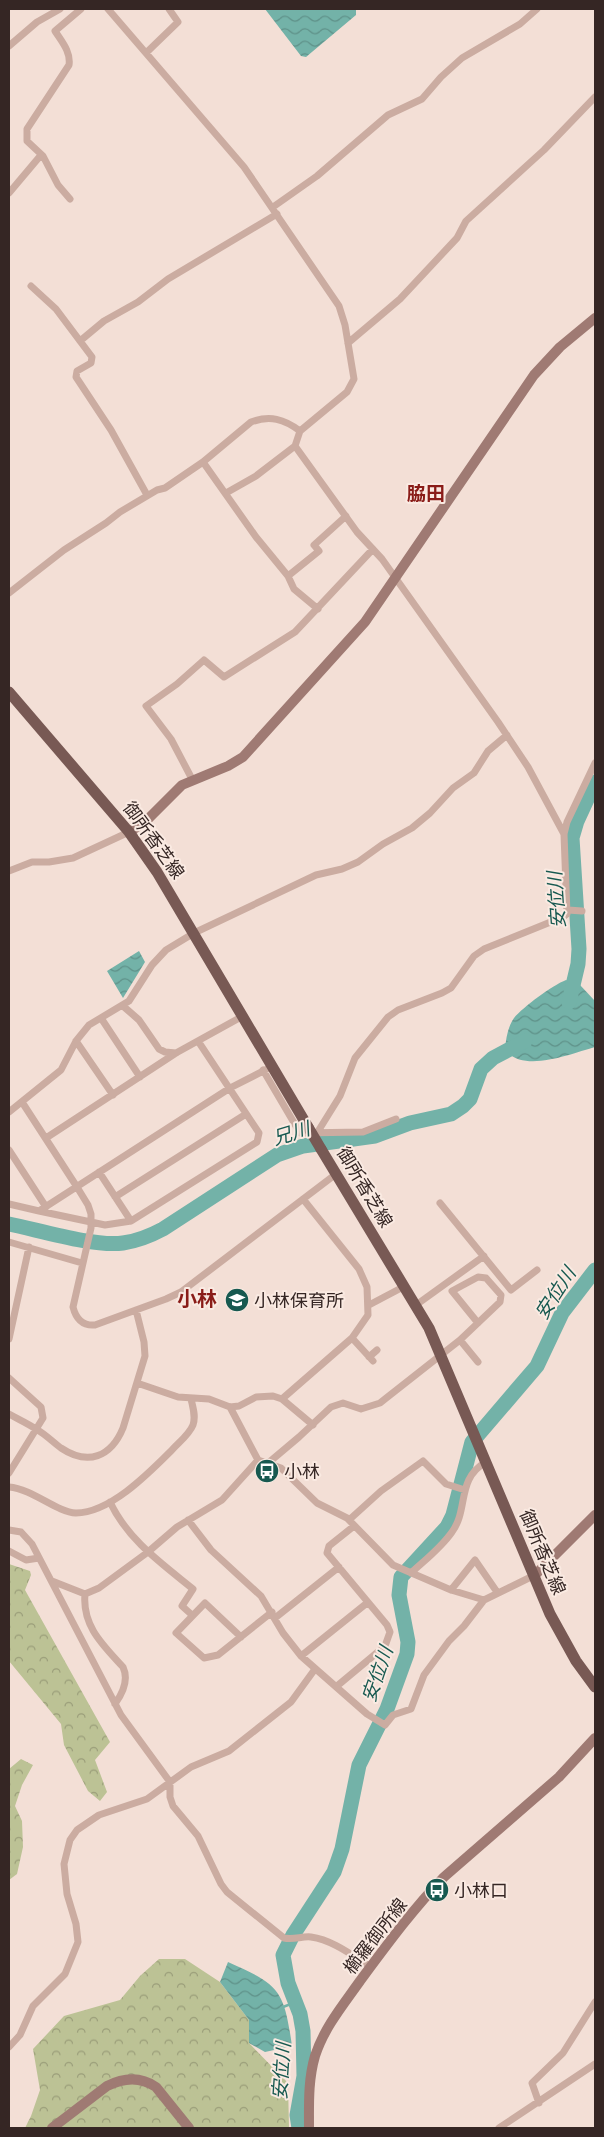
<svg xmlns="http://www.w3.org/2000/svg" width="604" height="2137" viewBox="0 0 604 2137" font-family="Mulish,'Noto Sans JP',sans-serif">
<defs>
<pattern id="forest-crowns" width="20" height="18" patternUnits="userSpaceOnUse" patternTransform="scale(1.25)"><rect width="20" height="18" fill="#bcc295"/><path d="M2 6a3 3 0 1 1 6 0M12 15a3 3 0 1 1 6 0" fill="none" stroke="#9a9d79"/></pattern>
<pattern id="water-waves" width="16" height="10" patternUnits="userSpaceOnUse" patternTransform="scale(1.25)"><rect width="16" height="10" fill="#73b2a8"/><path d="M0 5q4-4 8 0t8 0" fill="none" stroke="#5f9189"/></pattern>
</defs>
<rect width="100%" height="100%" fill="#f3dfd6"/>
<path fill="url(#forest-crowns)" d="M9 1564 30 1571 31 1575 25 1590 110 1742 95 1760 107 1792 100 1801 88 1791 64 1745 61 1724 9 1661Z
M21 1759 33 1765 22 1785 15 1806 22 1821 23 1847 17 1874 9 1880V1769Z
M159 1959H185L220 1982 249 2020V2043L288 2083 289 2128H25L31 2116 40 2090 33 2049 64 2016 120 2000 140 1976Z"/>
<path fill="url(#water-waves)" d="M265 9H356V15L306 57 301 56Z
M139 951 145 962 123 998 107 971Z
M566 980 580 985 595 1001V1047C570 1054 522 1074 505 1049 506 1039 508 1026 514 1018 523 1007 553 985 566 980Z
M228 1962C280 1985 284 1990 292 2046L265 2052 249 2043V2020L220 1982Z"/>
<g fill="none" stroke-linecap="round" stroke-linejoin="round">
<path stroke="#73b2a8" stroke-width="2.5" d="M283 2007 296 2002"/>
<path stroke="#73b2a8" stroke-width="15" d="M569 1002 578 964 579 949 572 838 577 821 595 782
M9 1224C39 1230 94 1247 123 1243 138 1241 150 1236 163 1229L277 1155 303 1146 375 1136 410 1123 451 1114 463 1106 470 1099 481 1069 493 1058 525 1041
M299 2128 297 2115 304 2076 303 2031 300 2014 288 1983 283 1955 293 1935 334 1872 342 1849 359 1765 387 1709 407 1654 408 1642 399 1595 401 1577 447 1527 453 1515 472 1442 537 1366 562 1313 595 1270"/>
<path stroke="#cbaca1" stroke-width="7" d="M108 9 244 167 339 306 345 325 354 379 347 392 300 431 295 446 357 532 382 559 498 722 528 767 564 834
M9 46 37 22 60 9
M146 53 178 22 169 9
M9 193 41 155
M70 199 58 185 43 156 27 141V129L69 65C71 52 62 42 55 31L81 9
M273 207 317 176 388 115 422 99 441 77 462 58 520 24 537 9
M31 286 56 309 92 357 91 363 77 371 76 377 111 430 147 495
M80 341 104 321 138 302 168 279 277 214
M348 343 400 299 457 238 466 221 544 150 595 97
M203 462 256 537 288 576 294 589 318 609
M226 493 256 476 295 446
M288 576 319 551 314 545 346 516
M9 593 64 550 106 523 120 512 157 490 165 488 203 462 251 422C270 415 284 419 300 431
M192 779 171 739 146 706 177 684 204 660 224 677 295 632 373 549
M9 871 32 862H49L73 858 129 832
M568 910 582 911
M123 1006 139 1020 159 1049 165 1052 176 1053
M101 1018 140 1077
M76 1041 113 1095
M263 1070 300 1133 363 1132 396 1119
M22 1102 77 1187 88 1205 91 1214V1228L73 1307C76 1319 83 1326 95 1325L166 1299 181 1292 336 1174
M9 1112 61 1070 76 1041 89 1025 129 1001 152 965 166 950 194 933 316 875 342 869 358 862 383 844 412 828 430 813 453 788 474 773 488 751 507 735
M317 1133 340 1096 355 1058 388 1017 398 1010 442 993 451 988 474 956 484 949 563 917 567 914 564 834 567 822 595 763
M46 1138 176 1053 243 1016
M9 1150 46 1207
M99 1172 131 1221 257 1142 259 1133 198 1041
M115 1197 246 1114
M440 1203 511 1290 537 1270
M9 1204 39 1211 230 1088 273 1066
M39 1211 105 1225 131 1221
M9 1242 82 1263
M369 1305 405 1286
M416 1305 484 1256
M352 1338 373 1361
M9 1339 29 1247
M460 1340 478 1362
M369 1357 377 1350
M9 1378 41 1407 43 1418 9 1473
M137 1383 178 1397 209 1399 230 1407 239 1406 256 1397 273 1396 282 1399 313 1425
M282 1399 352 1338 368 1315 367 1287 359 1269 303 1199
M230 1407 258 1460 281 1468 317 1503 347 1518 393 1565 451 1590 484 1600
M9 1414C18 1419 27 1423 36 1429 45 1434 53 1442 61 1448 88 1466 111 1457 123 1428L145 1356 144 1342 136 1310
M267 1464 299 1437 331 1407 343 1403 361 1409 380 1403 385 1399 460 1340 500 1302 501 1295 486 1278 478 1277 452 1291 478 1323
M9 1487C33 1489 56 1512 76 1513 110 1513 149 1473 171 1451 178 1443 189 1435 193 1425 196 1416 193 1408 191 1399
M110 1502C128 1540 161 1563 193 1589L182 1606 192 1615
M188 1520 211 1550 261 1596 283 1633 301 1656 367 1714 385 1725 393 1715 411 1709 424 1675 449 1641 464 1626 484 1600 535 1575
M349 1520 381 1491 423 1461 446 1484 465 1490
M9 1530 21 1532 32 1544 121 1715 170 1782V1797L173 1806 198 1836 221 1884 227 1892 284 1938C294 1940 302 1936 311 1937 333 1940 353 1956 371 1967
M9 1551 26 1560 39 1558
M411 1573C425 1560 441 1548 452 1532 469 1509 456 1479 486 1462
M52 1581 85 1594 99 1588 148 1552 177 1527 222 1500 258 1460
M451 1590 475 1560 497 1592
M85 1594C82 1626 103 1645 123 1667 129 1680 123 1693 115 1704
M275 1618 339 1567
M241 1637 205 1603 176 1633 204 1658 218 1655 272 1612
M301 1656 367 1603
M337 1686 385 1646 390 1632 387 1625 327 1553 329 1546 354 1526
M9 2047 20 2035 33 2006 65 1974 78 1942 76 1924 67 1894 64 1864 70 1840 77 1830 99 1815 147 1799 191 1767 229 1751 291 1702 315 1669
M539 2103 532 2083 563 2053 595 2002
M499 2128 595 2064"/>
<path stroke="#9f7a73" stroke-width="10" d="M129 832 146 821 182 785 228 766 243 757 365 622 534 375 560 347 595 318
M535 1575 595 1515
M52 2128 107 2086C123 2078 140 2076 156 2087L189 2128
M309 2128C309 2104 308 2080 315 2056 324 2028 343 2005 360 1981 386 1946 413 1909 444 1877L559 1777 595 1738"/>
<path stroke="#785954" stroke-width="11" d="M9 692 129 832 157 872 308 1127
M321 1149 429 1328 550 1614 576 1661 595 1687"/>
<path stroke="#785954" stroke-width="11" d="M308 1127 321 1149"/>
</g>
<defs>
<g id="school-disc" transform="scale(1.25)"><circle r="9.5" fill="#175950" stroke="#faeae2"/><path d="M0-5L7-2L0 1L-7-2ZM-4 1L0 2.5L4 1V4Q0 6-4 4Z" fill="#fff"/></g>
<g id="bus-disc" transform="scale(1.25)"><circle r="9.5" fill="#175950" stroke="#faeae2"/><path d="M-5-6H5V4H4V6H2V4H-2V6H-4V4H-5ZM-3.5-4V0h7V-4ZM-3.5 1.2v1.5H-2V1.2ZM2 1.2v1.5H3.5V1.2Z" fill="#fff"/></g>
</defs>
<g fill-rule="evenodd">
<use href="#school-disc" x="237" y="1300"/>
<use href="#bus-disc" x="267" y="1471"/>
<use href="#bus-disc" x="437" y="1890"/>
</g>
<g text-anchor="middle" dominant-baseline="central" stroke-width="4" stroke-linejoin="round" paint-order="stroke">
<g font-size="18" fill="#352624" stroke="#faeae2">
<text transform="translate(154 840) rotate(54)">御所香芝線</text>
<text transform="translate(365 1187) rotate(59)">御所香芝線</text>
<text transform="translate(543 1552) rotate(67)">御所香芝線</text>
<text transform="translate(375 1936) rotate(-52)">櫛羅御所線</text>
</g>
<g font-size="18" fill="#352624" stroke="#faeae2" text-anchor="start">
<text x="254" y="1300">小林保育所</text>
<text x="284" y="1471">小林</text>
<text x="454" y="1890">小林口</text>
</g>
<g font-size="19" font-weight="bold" fill="#8a1c18" stroke="#faeae2">
<text x="426" y="493">脇田</text>
</g>
<g font-size="19" font-style="italic" fill="#175950" stroke="#faeae2">
<text transform="translate(556 900) rotate(-94)">安位川</text>
<text transform="translate(291 1133) rotate(-17)">兄川</text>
<text transform="translate(555 1293) rotate(-57)">安位川</text>
<text transform="translate(377 1674) rotate(-71)">安位川</text>
<text transform="translate(281 2071) rotate(-86)">安位川</text>
</g>
<g font-size="20" font-weight="bold" fill="#8a1c18" stroke="#faeae2">
<text x="197" y="1298">小林</text>
</g>
</g>
<rect width="604" height="2137" fill="none" stroke="#352624" stroke-width="20"/>
</svg>
